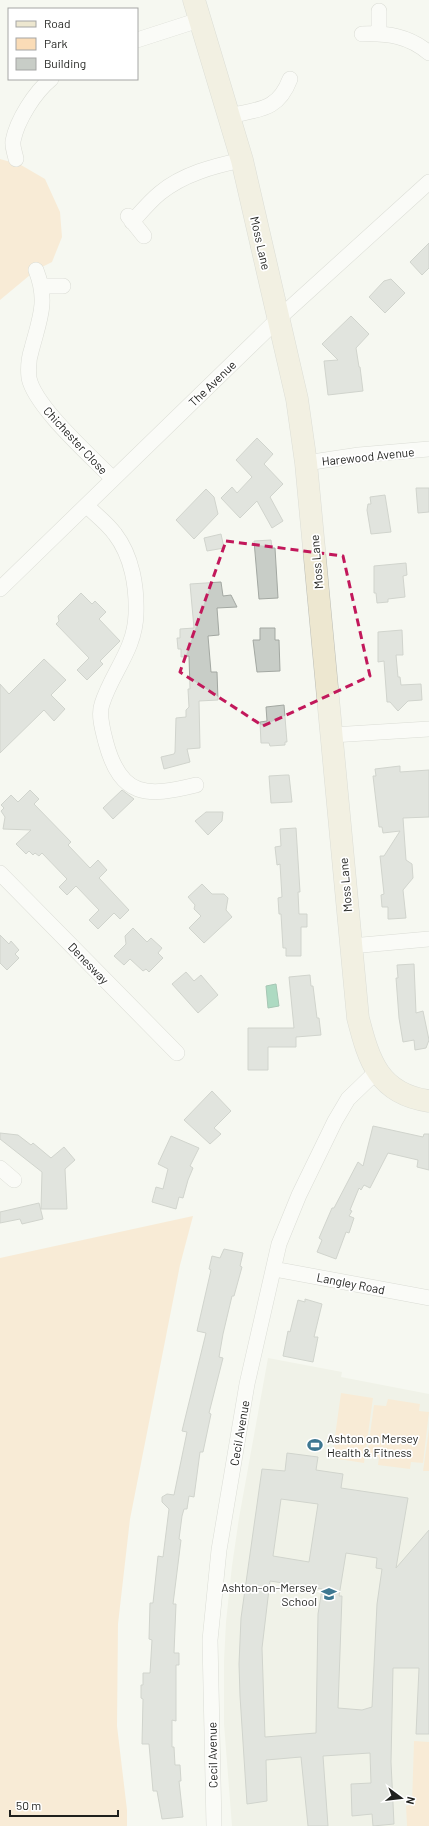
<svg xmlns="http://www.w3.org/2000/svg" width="429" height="1826" viewBox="0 0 429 1826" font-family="Barlow,sans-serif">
<rect width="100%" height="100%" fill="#f6f8f1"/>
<path fill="#e9ecdd" d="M268 1358 342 1372 341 1377 429 1394V1826H232L224 1724V1661L226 1622 232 1566 239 1518Z"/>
<path fill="#fadcb7" d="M0 159 21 165 45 179 60 212 62 237 52 262 36 270 0 300Z
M193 1216 180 1265 130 1519 118 1624 117 1726 127 1810V1826H0V1258Z
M341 1393 373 1398 364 1463 332 1458Z
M388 1399 420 1404 419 1411 429 1412 423 1463 411 1462 410 1469 378 1465 379 1457 367 1456 374 1405 386 1406Z
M429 1429V1471H423Z
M414 1741 429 1742V1826H407L406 1806 412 1804Z"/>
<path fill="#55b78b" stroke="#458a6a" d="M276 984 279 1006 268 1008 266 986Z"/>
<path fill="#c8cdc7" stroke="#a3a8a2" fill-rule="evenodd" d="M429 243V268L422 275 410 262Z
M391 279 405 293 385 313 369 297 384 281Z
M351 316 369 334 356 348 359 367H360L363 391 328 395 324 361 338 360 322 344Z
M257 438 273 454 264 464 283 484 270 497 283 521 272 528 257 501 240 518 221 498 232 487 237 493 252 477 236 460Z
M416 488H429V512L418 513Z
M206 489 214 497 218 514 194 539 176 520Z
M385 495 391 532 371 534 367 510 368 504H371L370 497Z
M221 534 224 548 207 551 204 538Z
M271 540 272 548H275L278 598 259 599 254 541Z
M406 563 407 575 403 576 405 597 388 599V602L377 603 376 593H374V566Z
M221 582 223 596 231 595 237 607 217 608 219 635 208 636 211 672H217L218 700 199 701 200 748 187 749 190 762 164 769 161 757 174 754 175 752 176 718 186 717V710L189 707 188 689H190L189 656 181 657V649H178L177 638H180V629L194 628 190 584Z
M81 593 92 604 95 601 106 612 99 619 120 641 100 661 103 664 87 680 77 670 89 658 56 624 59 621 58 616Z
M260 628H275V640H279L280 671 257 672 253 640H260Z
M402 630 403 655H396L398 677H400L401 685 421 684 422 700 408 701 398 711 390 702H387L384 661 378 662V632Z
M44 659 66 680 51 695 65 709 54 721 44 710 0 753V684L9 694Z
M284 705 287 742H285V745L270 746 269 743H261L260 722 267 721 266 707Z
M400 766V772L429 770V817L403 818 406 860 412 864 413 878 403 890 406 918 390 919H388V907H382L381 895 384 894 380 856H384L400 831 383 833 382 827H379L373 776H376L375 769Z
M286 775H289L292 802 271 803 269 776Z
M30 790 39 799 34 804 71 842 68 845 90 868 98 860 107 870 99 878 129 910 120 919 114 913 98 929 89 920 99 910 76 886 67 895 59 887 67 879 42 853 39 856 35 853 33 855 29 851 26 854 16 844 31 830 3 829 5 817 1 811 4 808 1 805 11 795 18 802Z
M122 790 134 799 113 819 103 808Z
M206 812H223L222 821 208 835 195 821Z
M296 828 300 892H298L299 914H307V927H301V956H286V948H283L281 914H279L278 898 282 897 280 864 277 865 275 847 281 846 280 829Z
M202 884 212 894H224L228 898 226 910 232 917 204 943 189 928 201 916 194 909 195 905 188 897Z
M133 928 147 942 151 938 162 948 158 953 163 958 149 972 146 969 143 971 130 959 124 965 114 956 126 944 125 936Z
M0 935 9 944 11 941 19 950 15 954 19 958 7 970 0 963Z
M414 964 416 1013 423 1011 429 1040 426 1048 415 1050 414 1040 403 1042 399 1018 396 978H398L397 965Z
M186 972 194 981 201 975 218 995 198 1013 172 984Z
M310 975 311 986H313L317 1018H319L321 1035 296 1037V1047H268V1070H248V1028H294L289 977Z
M212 1091 231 1111 214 1128 221 1134 210 1144 184 1120Z
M373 1126 423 1137 424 1134H429V1170L417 1167 418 1160 388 1153 370 1188 364 1185 361 1190 359 1188 350 1210 352 1211 349 1216 354 1218 349 1233 346 1232 336 1259 317 1252 322 1240 319 1238 332 1208H334L358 1162 363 1166Z
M0 1133 18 1135 31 1145 33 1143 51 1158 64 1147 75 1160 65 1169 67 1209H41L42 1172 0 1139Z
M171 1136 199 1148 190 1166 193 1168 188 1180 183 1198 179 1197 176 1209 152 1202 156 1187 163 1189 168 1169 158 1164Z
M39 1203 43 1219 26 1223 22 1224 20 1219 0 1223V1212Z
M224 1249 243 1253 240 1266 242 1267 234 1296H232L223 1334 219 1357 223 1358 209 1413 211 1414 203 1452H200L194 1497 189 1496 187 1509H184L182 1516 179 1539 181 1540 173 1604H176L174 1653H179V1665H176V1721L172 1720V1747H174L175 1765H180L181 1781H179L183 1817 162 1819 157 1791H153L149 1744H142L143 1699 141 1698V1685H143V1673H150L152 1640 149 1639 150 1603H153L158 1556 163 1557 169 1509 162 1502V1497L167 1494 174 1495 187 1432 182 1431 206 1333 197 1331 211 1270 209 1269 212 1256 220 1258Z
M305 1299 322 1304 314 1337H318L313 1362 283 1356 288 1331 290 1332 298 1300 305 1302Z
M287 1453 318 1457 316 1470 343 1474 341 1488 408 1498 396 1568 429 1530V1734H416L419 1668H393L391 1762 394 1824 373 1826 372 1814 352 1816 351 1784 371 1783 370 1753 323 1756 328 1826H308L301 1757 266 1760 267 1801 247 1804 240 1696 239 1664 241 1618 262 1469 285 1471ZM281 1499 318 1504 309 1562 273 1556ZM346 1553 377 1558 376 1568 382 1569 377 1604 372 1707 362 1710 338 1708 342 1596H339ZM270 1581 322 1589 318 1614 316 1733 265 1737 262 1648Z"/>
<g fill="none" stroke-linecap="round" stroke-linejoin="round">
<g stroke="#bbbdb6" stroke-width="16">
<path id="street" d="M379 33V11
M362 34C388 33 409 36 429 53
M137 40 199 20
M229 116C259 109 278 111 290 79
M16 159C15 153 12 147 13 141 17 120 35 92 51 79
M128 216 144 236
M132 222C141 212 150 201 160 193 183 174 214 166 242 160
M36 270C48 301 40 318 32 348 29 357 28 369 29 378 35 407 91 456 113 479
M42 286H63
M306 463 359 455 429 449
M87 506C96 515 107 523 115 534 132 556 137 587 136 614 135 650 112 672 102 704 98 715 103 731 106 743 121 798 147 797 196 785
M0 589 279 318 429 182
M332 735 429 729
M0 873 177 1053
M351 946 429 939
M0 1168 14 1180
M274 1269 429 1298
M214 1826 210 1640 219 1550 247 1384 279 1244 299 1195 335 1121 348 1099 377 1071"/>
</g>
<g stroke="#bbbdb6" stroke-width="23">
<path id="secondary" d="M194 0 242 160 297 399 306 463 358 1018C369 1061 379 1094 429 1101"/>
</g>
<use href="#street" stroke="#fff" stroke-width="15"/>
<use href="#secondary" stroke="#ede7d0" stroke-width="22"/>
</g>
<path d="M0 0H429V1826H0ZM226 541 343 556 370 676 263 726 180 672Z" fill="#f6f8f1" fill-opacity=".55" fill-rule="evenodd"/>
<path fill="none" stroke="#c2185b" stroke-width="3" stroke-dasharray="8 5" stroke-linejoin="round" d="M226 541 343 556 370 676 263 726 180 672Z"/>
<defs>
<g id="stadium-bare" transform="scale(1.2)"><path d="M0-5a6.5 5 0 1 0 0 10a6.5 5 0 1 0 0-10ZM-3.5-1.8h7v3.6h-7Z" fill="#3e7791" stroke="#fff" stroke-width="2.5" paint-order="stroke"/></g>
<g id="school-bare" transform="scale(1.2)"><path d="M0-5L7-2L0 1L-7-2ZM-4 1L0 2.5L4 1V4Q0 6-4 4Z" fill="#3e7791" stroke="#fff" stroke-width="2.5" paint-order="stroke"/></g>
</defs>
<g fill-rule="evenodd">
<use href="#stadium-bare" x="315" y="1445"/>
<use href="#school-bare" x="329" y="1594"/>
</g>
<g text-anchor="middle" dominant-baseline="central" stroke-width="3.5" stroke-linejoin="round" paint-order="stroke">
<g font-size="12" fill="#1f201d" stroke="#fff">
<text transform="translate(261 243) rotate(77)">Moss Lane</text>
<text transform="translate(212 383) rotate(-44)">The Avenue</text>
<text transform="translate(76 440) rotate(47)">Chichester Close</text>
<text transform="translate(368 456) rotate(-6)">Harewood Avenue</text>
<text transform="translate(316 562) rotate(-95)">Moss Lane</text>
<text transform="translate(345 885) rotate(-95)">Moss Lane</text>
<text transform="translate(89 963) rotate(46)">Denesway</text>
<text transform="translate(351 1283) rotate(11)">Langley Road</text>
<text transform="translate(239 1433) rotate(-80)">Cecil Avenue</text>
<text transform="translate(212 1755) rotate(-91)">Cecil Avenue</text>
</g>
<g font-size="12" fill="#1f201d" stroke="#fff" text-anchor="start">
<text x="327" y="1438">Ashton on Mersey<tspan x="327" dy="14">Health &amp; Fitness</tspan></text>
<text x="317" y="1587" text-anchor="end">Ashton-on-Mersey<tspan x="317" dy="14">School</tspan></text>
</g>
</g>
<rect x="8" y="8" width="130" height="72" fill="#ffffff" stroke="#a5a6a5"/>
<rect x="16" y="21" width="20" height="6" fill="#ede7d0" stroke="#a5a6a5"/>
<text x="44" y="28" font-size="12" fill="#1f201d">Road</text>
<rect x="16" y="38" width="20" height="12" fill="#fadcb7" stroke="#a5a6a5"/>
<text x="44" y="48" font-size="12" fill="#1f201d">Park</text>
<rect x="16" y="58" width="20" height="12" fill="#c8cdc7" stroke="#a5a6a5"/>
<text x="44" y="68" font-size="12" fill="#1f201d">Building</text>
<g transform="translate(401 1798) rotate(105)" stroke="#ffffff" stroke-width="3" paint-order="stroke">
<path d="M0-3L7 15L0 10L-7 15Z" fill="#1f201d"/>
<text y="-6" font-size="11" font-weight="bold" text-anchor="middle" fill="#1f201d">N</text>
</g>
<path d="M10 1810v6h108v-6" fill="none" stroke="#1f201d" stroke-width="2"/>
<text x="16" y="1810" font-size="12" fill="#1f201d" stroke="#ffffff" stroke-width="3" paint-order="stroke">50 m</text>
</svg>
